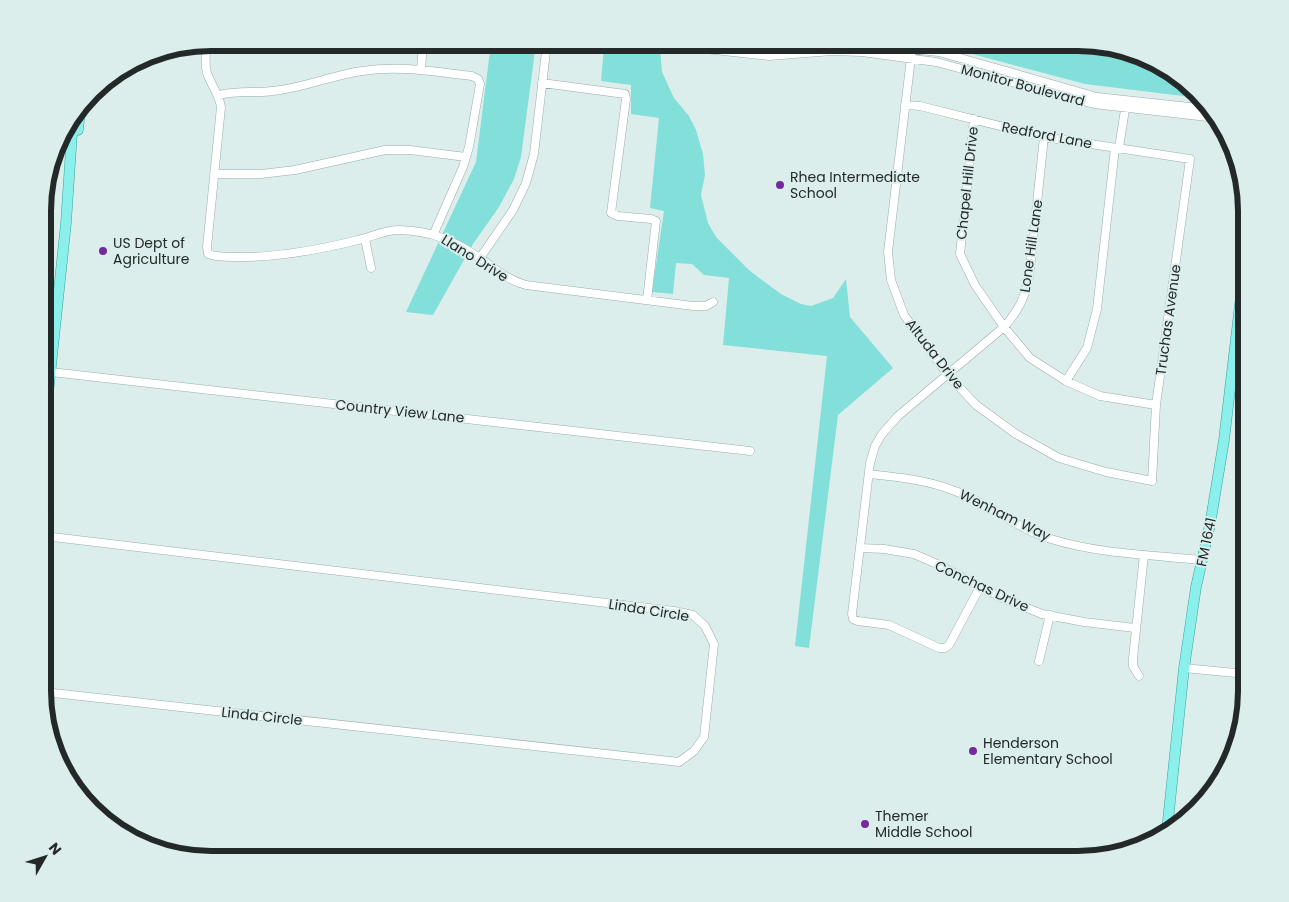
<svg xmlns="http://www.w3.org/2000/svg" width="1289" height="902" viewBox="0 0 1289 902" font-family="Poppins,sans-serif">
<rect width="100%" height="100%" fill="#dceeec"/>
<path fill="#83dfd9" d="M491 43H536L521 157 514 179 499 207 473 244 433 315 406 312 476 162Z
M931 43H1089L1132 52 1180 77 1199 98 1085 84Z
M604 47 660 48 662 72 674 98 689 116 696 130 703 154 705 175 701 195 708 223 716 237 750 271 781 294 801 304 811 306 833 298 846 279 850 317 893 368 838 415 809 648 795 646 827 356 723 345 729 278 704 275 692 264 676 263 673 294 652 292 664 211 650 208 659 118 631 114V85L601 81Z"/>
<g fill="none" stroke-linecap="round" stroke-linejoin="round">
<g stroke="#9aaba9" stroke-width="9">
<path id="minor" d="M207 43C206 53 204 63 207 73 211 85 219 94 221 107L207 247 208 254C216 257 225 257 234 257 276 258 318 250 358 240 372 237 384 230 399 230 433 231 452 240 480 258 496 269 507 280 526 285L693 306H706L713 302
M651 43 769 56 832 51 862 52 936 62 1094 104 1216 118
M741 43 769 46 809 43
M849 43 939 52 1097 97 1208 109
M421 70 423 43
M542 83 625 94 626 99 611 213 618 216 651 219 656 221 647 300
M219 95C238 90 260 94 280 90 308 86 334 75 362 71 399 65 435 72 472 76L478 79 480 84 469 147 463 167 434 233
M905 105 920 106 1044 137 1190 159 1156 405 1152 481 1106 472 1059 458 1016 434 976 405 948 375 904 315 891 280 888 252 912 49
M974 119 960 254 975 285 1004 327 1030 358 1066 381 1100 396 1156 405
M1119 148 1126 103
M214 174H261L295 170 385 150H410L466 157
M365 239 371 268
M480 258 513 210 526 183 534 154 547 43
M51 372 750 451
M1066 381 1087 348 1097 309 1115 148
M869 474C898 477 928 480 955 491 988 503 1017 529 1051 539 1099 554 1152 555 1202 560
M44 536 674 611 693 615 705 626 714 644 704 737 694 751 679 762 44 692
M860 548 884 549 914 554 937 564 1000 597 1042 614 1084 622 1135 628
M980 587 949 645 945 648H939L889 625 858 621 853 619 852 614 870 463 875 446 882 434 898 416 1004 327C1019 310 1024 299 1029 278L1044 137
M1039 661 1050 615
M1184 668 1246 674
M1139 676 1133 666V658L1144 555"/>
</g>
<g stroke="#35a39e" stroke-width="11">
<path id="major" d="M78 130 80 110
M44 432 66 223 73 119
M1167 830 1184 668 1196 587 1210 525 1224 440 1246 254"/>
</g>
<use href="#minor" stroke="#fff" stroke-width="8"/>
<use href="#major" stroke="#8befeb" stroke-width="10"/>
</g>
<g fill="#742a9c" stroke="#dceeec" stroke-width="2">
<circle cx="780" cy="185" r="5"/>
<circle cx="103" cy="251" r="5"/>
<circle cx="973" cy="751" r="5"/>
<circle cx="865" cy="824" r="5"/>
</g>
<g text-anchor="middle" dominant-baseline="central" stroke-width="4" stroke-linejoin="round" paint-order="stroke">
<g font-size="14" fill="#232929" stroke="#dceeec">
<text transform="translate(1023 85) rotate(15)">Monitor Boulevard</text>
<text transform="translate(1047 135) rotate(11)">Redford Lane</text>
<text transform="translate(967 183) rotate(-84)">Chapel Hill Drive</text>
<text transform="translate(1031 246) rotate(-82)">Lone Hill Lane</text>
<text transform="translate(475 258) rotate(32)">Llano Drive</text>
<text transform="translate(1168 320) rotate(-82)">Truchas Avenue</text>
<text transform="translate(935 354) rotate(52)">Altuda Drive</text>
<text transform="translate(400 411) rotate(6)">Country View Lane</text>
<text transform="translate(1005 515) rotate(26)">Wenham Way</text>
<text transform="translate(1206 542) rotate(-78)">FM 1641</text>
<text transform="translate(982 586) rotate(25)">Conchas Drive</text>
<text transform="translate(649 610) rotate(9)">Linda Circle</text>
<text transform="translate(262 716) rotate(6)">Linda Circle</text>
</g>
<g font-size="14" fill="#232929" stroke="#dceeec" text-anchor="start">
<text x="790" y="177">Rhea Intermediate<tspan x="790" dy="16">School</tspan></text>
<text x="113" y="243">US Dept of<tspan x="113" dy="16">Agriculture</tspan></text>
<text x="983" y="743">Henderson<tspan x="983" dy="16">Elementary School</tspan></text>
<text x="875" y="816">Themer<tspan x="875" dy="16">Middle School</tspan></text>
</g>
</g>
<path d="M0 0H1289V902H0ZM211 51H1078A160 160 0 0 1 1238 211V691A160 160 0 0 1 1078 851H211A160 160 0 0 1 51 691V211A160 160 0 0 1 211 51Z" fill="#dceeec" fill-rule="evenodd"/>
<path fill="none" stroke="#232929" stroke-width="6" d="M211 51H1078A160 160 0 0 1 1238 211V691A160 160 0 0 1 1078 851H211A160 160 0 0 1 51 691V211A160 160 0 0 1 211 51Z"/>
<g transform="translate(45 857) rotate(51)" stroke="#dceeec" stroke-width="4" paint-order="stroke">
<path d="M0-4L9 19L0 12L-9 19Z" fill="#232929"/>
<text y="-8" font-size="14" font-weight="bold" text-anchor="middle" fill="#232929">N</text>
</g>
</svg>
